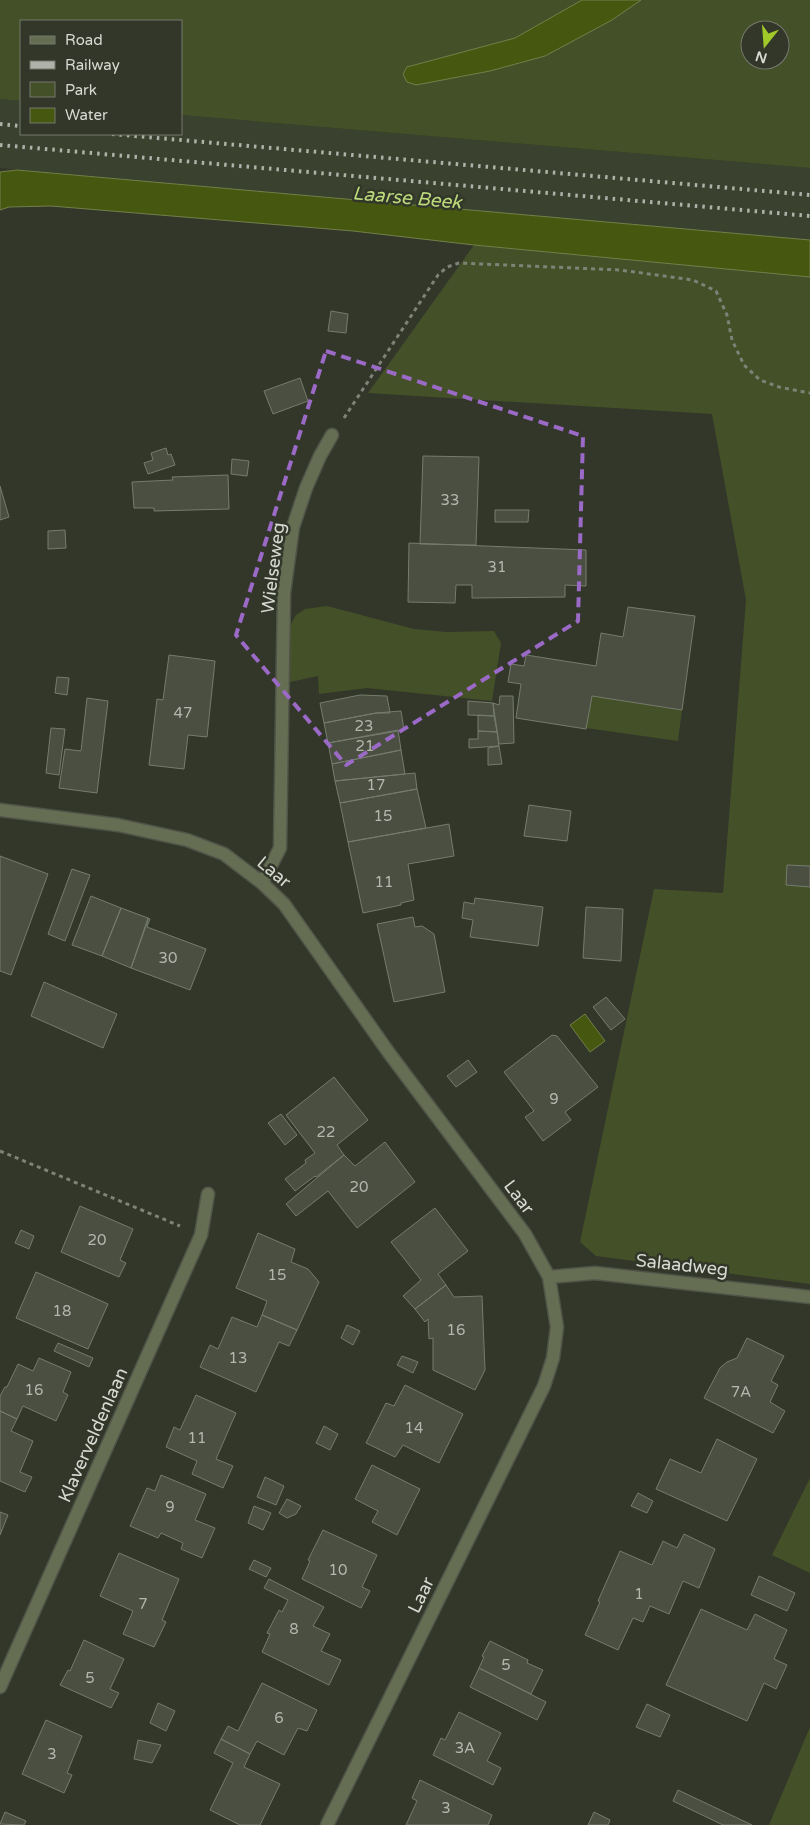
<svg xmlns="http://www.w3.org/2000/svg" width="810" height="1825" viewBox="0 0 810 1825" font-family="'Varela Round',sans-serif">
<rect width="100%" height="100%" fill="#32372a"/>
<path fill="#3a412e" d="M0 99 21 101V134H181V115L810 168V240L0 168Z"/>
<path fill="#445028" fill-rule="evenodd" d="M0 0H810V168L181 115V21H21V101L0 99ZM750 30H780V60H750Z
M474 245 810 277V1284L596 1256 580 1242 654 889 723 893 746 600 712 414 368 393Z
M327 606 414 629 446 632 494 631 501 643 492 701 367 688 319 694 318 676 290 682V626L296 615 305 609Z
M592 696 682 710 678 741 586 728Z
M810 1478V1573L772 1555Z
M810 1727V1825H769Z"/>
<path fill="#465810" stroke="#727f4a" d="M582 0H641L612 20 545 56 490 71 416 85 407 82 403 74 407 67 515 38Z
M17 170 810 240V277L474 245 353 231 51 206 9 207 0 210V172Z
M585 1014 605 1041 590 1052 570 1025Z"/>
<path fill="#4a4f41" stroke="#767c6d" d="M331 311 348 314 346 333 328 331Z
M300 378 308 401 273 414 264 391Z
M166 448 168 455 171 454 175 465 148 474 144 463 153 460 151 453Z
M423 456 479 457 476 545 420 544Z
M232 459 249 461 247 476 231 474Z
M228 475 229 509 154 511V508H134L132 482 173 480 172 477Z
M0 486 9 517 0 520Z
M495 510H529L528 522H495Z
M65 530 66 548 48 549V531Z
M409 543 586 550V586L565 585V597L472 598V585H456L455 603 408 602Z
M628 607 695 616 682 710 592 696 586 729 516 718 521 684 508 682 511 664 524 666 526 655 596 666 601 633 623 637Z
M169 655 215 661 207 737 188 735 184 769 149 765 157 699 163 700Z
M57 677 69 678 67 695 55 693Z
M360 695 387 696 390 713H376L324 723 320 703Z
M500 696H513L514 743 499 744 493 703 499 705Z
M87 698 108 701 97 793 59 788 65 749 81 751Z
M468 701 493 703 494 716 468 715Z
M401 711 404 730 328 743 324 723 376 713Z
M478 715 494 716 497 732 478 731Z
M51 728 65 729 59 775 46 773Z
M398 730 401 750 332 764 328 743Z
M478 731 497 732 499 746 469 748V739H478Z
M499 746 502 764 488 765V748Z
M401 750 405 774 335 781 332 764Z
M415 773 417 789 340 803 335 781Z
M417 789 426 828 348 842 340 803Z
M529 805 571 811 567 841 524 836Z
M449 824 454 856 408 864 414 900 401 903V905L363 913 348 842Z
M0 856 48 874 11 975 0 971Z
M787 865 810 866V887L786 885Z
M72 869 90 875 65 941 48 934Z
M91 896 121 908 102 956 72 945Z
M475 898 543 907 538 946 470 937 473 920 462 918 464 902 474 904Z
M586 907 623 909 621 961 583 958Z
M121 908 148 918V920L131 968 102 956Z
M413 917 415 927 422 926 434 934 445 992 394 1002 377 924Z
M148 918 150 919 147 927 206 949 190 990 131 968Z
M44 982 117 1014 103 1048 31 1016Z
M606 997 625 1019 611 1030 593 1007Z
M552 1035 557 1036 598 1087 565 1112 571 1120 543 1141 525 1117 534 1111 504 1072Z
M468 1060 477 1072 456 1087 447 1076Z
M334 1077 368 1120 337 1145 344 1155 316 1177 315 1176 295 1191 285 1179 306 1163 305 1160 315 1153 286 1115Z
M281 1114 297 1135 285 1145 268 1123Z
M385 1142 415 1182 357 1228 328 1191 296 1216 286 1204 344 1155 355 1166Z
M80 1206 133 1229 120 1260 126 1263 119 1277 61 1252Z
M435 1208 468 1251 438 1274 446 1285 415 1309 403 1296 421 1280 391 1242Z
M21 1230 34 1236 29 1249 15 1243Z
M258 1233 295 1249 291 1262 308 1269 319 1282 297 1330 262 1315 267 1301 236 1288Z
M36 1272 108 1304 88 1349 16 1318Z
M446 1285 454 1297 482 1296 485 1370 475 1390 433 1370V1338L429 1339 428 1319 425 1322 415 1309Z
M262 1315 297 1330 289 1346 279 1342 256 1392 200 1367 210 1345 218 1349 232 1317 257 1327Z
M347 1325 360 1331 353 1345 341 1338Z
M747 1338 784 1356 771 1381 778 1385 770 1402 785 1411 773 1433 704 1398 720 1368 727 1362 737 1358Z
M58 1343 93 1358 89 1367 54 1351Z
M402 1356 418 1362 413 1373 397 1365Z
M39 1358 71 1372 63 1392 68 1395 56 1421 23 1406 17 1419 0 1411V1396L5 1387H7L18 1364 33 1371Z
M405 1385 463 1414 439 1463 403 1445 395 1457 366 1443 386 1403 394 1406Z
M196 1395 236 1413 216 1459 233 1466 223 1488 192 1474 197 1461 166 1447 174 1427 180 1430Z
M0 1411 17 1419 11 1431 33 1441 20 1472 32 1477 25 1492 0 1481Z
M324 1426 338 1434 330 1450 316 1443Z
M717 1439 757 1459 727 1521 656 1489 670 1459 701 1473Z
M372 1465 420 1489 397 1535 372 1522 378 1511 355 1499Z
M161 1475 206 1494 195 1520 215 1528 202 1558 181 1549 183 1543 161 1533 158 1538 130 1526 147 1488 155 1491Z
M265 1477 284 1486 276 1505 257 1497Z
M638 1493 653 1501 647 1513 631 1506Z
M287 1499 301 1506 296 1514 287 1518 279 1513Z
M254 1506 271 1513 263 1530 248 1523Z
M0 1512 8 1515 0 1535Z
M323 1530 377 1555 362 1587 370 1591 361 1608 302 1579 310 1561 308 1560Z
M684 1534 715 1549 699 1588 683 1581 669 1614 650 1606 643 1622 633 1618 618 1650 585 1635 600 1602 598 1601 620 1551 652 1565 663 1541 677 1548Z
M119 1553 179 1579 162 1620 166 1622 154 1647 123 1634 133 1611 100 1596Z
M254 1560 271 1568 266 1577 249 1569Z
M759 1576 795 1593 787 1611 751 1595Z
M269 1579 324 1607 313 1626 330 1634 321 1651 341 1660 329 1685 262 1652 270 1634 267 1633 279 1610 282 1612 288 1600 264 1588Z
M701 1609 747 1630 755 1614 787 1630 774 1659 787 1665 776 1689 764 1683 747 1721 666 1685Z
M84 1640 124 1659 110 1689 119 1693 111 1708 60 1685 68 1670 70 1671Z
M490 1641 528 1660 527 1663 543 1670 531 1694 479 1668 484 1657 482 1656Z
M479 1668 546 1702 537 1720 470 1687Z
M262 1683 317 1710 307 1731 298 1728 284 1755 257 1741 250 1754 221 1739 228 1726 238 1731Z
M158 1703 175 1711 166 1731 150 1723Z
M647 1704 670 1715 660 1737 636 1727Z
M459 1712 501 1733 487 1761 501 1768 493 1785 433 1755 441 1738 445 1740Z
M46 1720 82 1736 67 1773 72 1775 64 1793 22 1774Z
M221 1739 250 1754 244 1767 280 1784 260 1825H240L210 1810 233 1763 214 1753Z
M138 1740 161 1745 152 1763 134 1759Z
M420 1780 492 1815 488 1825H406L417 1801 412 1798Z
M678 1790 752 1825H723L673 1801Z
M5 1812 26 1821 24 1825 0 1824Z
M594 1812 610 1820 608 1825H588Z"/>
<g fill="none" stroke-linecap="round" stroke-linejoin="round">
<g stroke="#505448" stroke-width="15">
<path id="minor" d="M0 810 118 825 187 840 224 854 262 883 284 904 389 1053 525 1234 549 1277 557 1327 553 1358 544 1386 327 1825
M262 883 280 848 284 593 293 527 306 488 320 456 332 435
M549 1277 595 1273 810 1297
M0 1687 201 1235 208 1194"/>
</g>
<path stroke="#7e8277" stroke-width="3" stroke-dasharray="4 4" stroke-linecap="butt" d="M344 418 438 275 447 267 459 263 620 270 693 280 716 291 727 315 732 340 744 365 760 380 779 387 810 393
M0 1151 180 1226"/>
<use href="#minor" stroke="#656e53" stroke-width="12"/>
<path stroke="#aeb2a8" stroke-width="4" stroke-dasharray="2.5 5" stroke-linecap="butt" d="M0 124 21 126
M112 134 810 195
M0 145 810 216"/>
</g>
<path fill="none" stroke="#9b69c6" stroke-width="4" stroke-dasharray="10 6" stroke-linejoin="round" d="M326 351 583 436 578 621 346 765 236 635Z"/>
<g text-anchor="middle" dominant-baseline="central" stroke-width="5" stroke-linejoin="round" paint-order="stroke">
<g font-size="15" fill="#b4b7ae">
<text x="450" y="500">33</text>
<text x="497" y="567">31</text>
<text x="183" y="713">47</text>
<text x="364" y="726">23</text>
<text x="365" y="746">21</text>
<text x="376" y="785">17</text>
<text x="383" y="816">15</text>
<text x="384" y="882">11</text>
<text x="168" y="958">30</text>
<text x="554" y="1099">9</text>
<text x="326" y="1132">22</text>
<text x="359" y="1187">20</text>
<text x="97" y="1240">20</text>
<text x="277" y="1275">15</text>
<text x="62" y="1311">18</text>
<text x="456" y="1330">16</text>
<text x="238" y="1358">13</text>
<text x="34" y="1390">16</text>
<text x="741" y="1392">7A</text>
<text x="414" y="1428">14</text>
<text x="197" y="1438">11</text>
<text x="170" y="1507">9</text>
<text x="338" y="1570">10</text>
<text x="639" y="1594">1</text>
<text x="143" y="1604">7</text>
<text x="294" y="1629">8</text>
<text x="506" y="1665">5</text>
<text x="90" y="1678">5</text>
<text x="279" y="1718">6</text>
<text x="465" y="1748">3A</text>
<text x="52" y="1754">3</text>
<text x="446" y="1808">3</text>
</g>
<g font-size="18" fill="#d7dad2" stroke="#32372a">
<text transform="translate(273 568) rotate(-83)">Wielseweg</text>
<text transform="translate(274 872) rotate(40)">Laar</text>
<text transform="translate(519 1197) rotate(53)">Laar</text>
<text transform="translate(682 1265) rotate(6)">Salaadweg</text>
<text transform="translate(93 1435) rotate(-66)">Klaverveldenlaan</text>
<text transform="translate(421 1595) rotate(-64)">Laar</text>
</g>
<g font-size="19" font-style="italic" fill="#bddb7b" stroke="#32372a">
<text transform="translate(407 198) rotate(5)">Laarse Beek</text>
</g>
</g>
<rect x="20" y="20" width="162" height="115" fill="#32372a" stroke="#74786d"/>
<rect x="30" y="36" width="25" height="8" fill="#656e53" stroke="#74786d"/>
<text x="65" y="45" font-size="15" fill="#d7dad2">Road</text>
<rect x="30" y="61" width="25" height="8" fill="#aeb2a8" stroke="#74786d"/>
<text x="65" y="70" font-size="15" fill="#d7dad2">Railway</text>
<rect x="30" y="82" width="25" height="15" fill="#445028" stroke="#74786d"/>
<text x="65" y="95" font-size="15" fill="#d7dad2">Park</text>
<rect x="30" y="108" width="25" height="15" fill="#465810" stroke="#74786d"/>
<text x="65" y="120" font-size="15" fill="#d7dad2">Water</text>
<g transform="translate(765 45) rotate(197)"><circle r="24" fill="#32372a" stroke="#74786d"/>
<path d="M0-4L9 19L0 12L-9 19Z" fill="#a1c92a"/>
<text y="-8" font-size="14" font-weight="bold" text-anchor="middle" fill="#d7dad2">N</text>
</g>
</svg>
